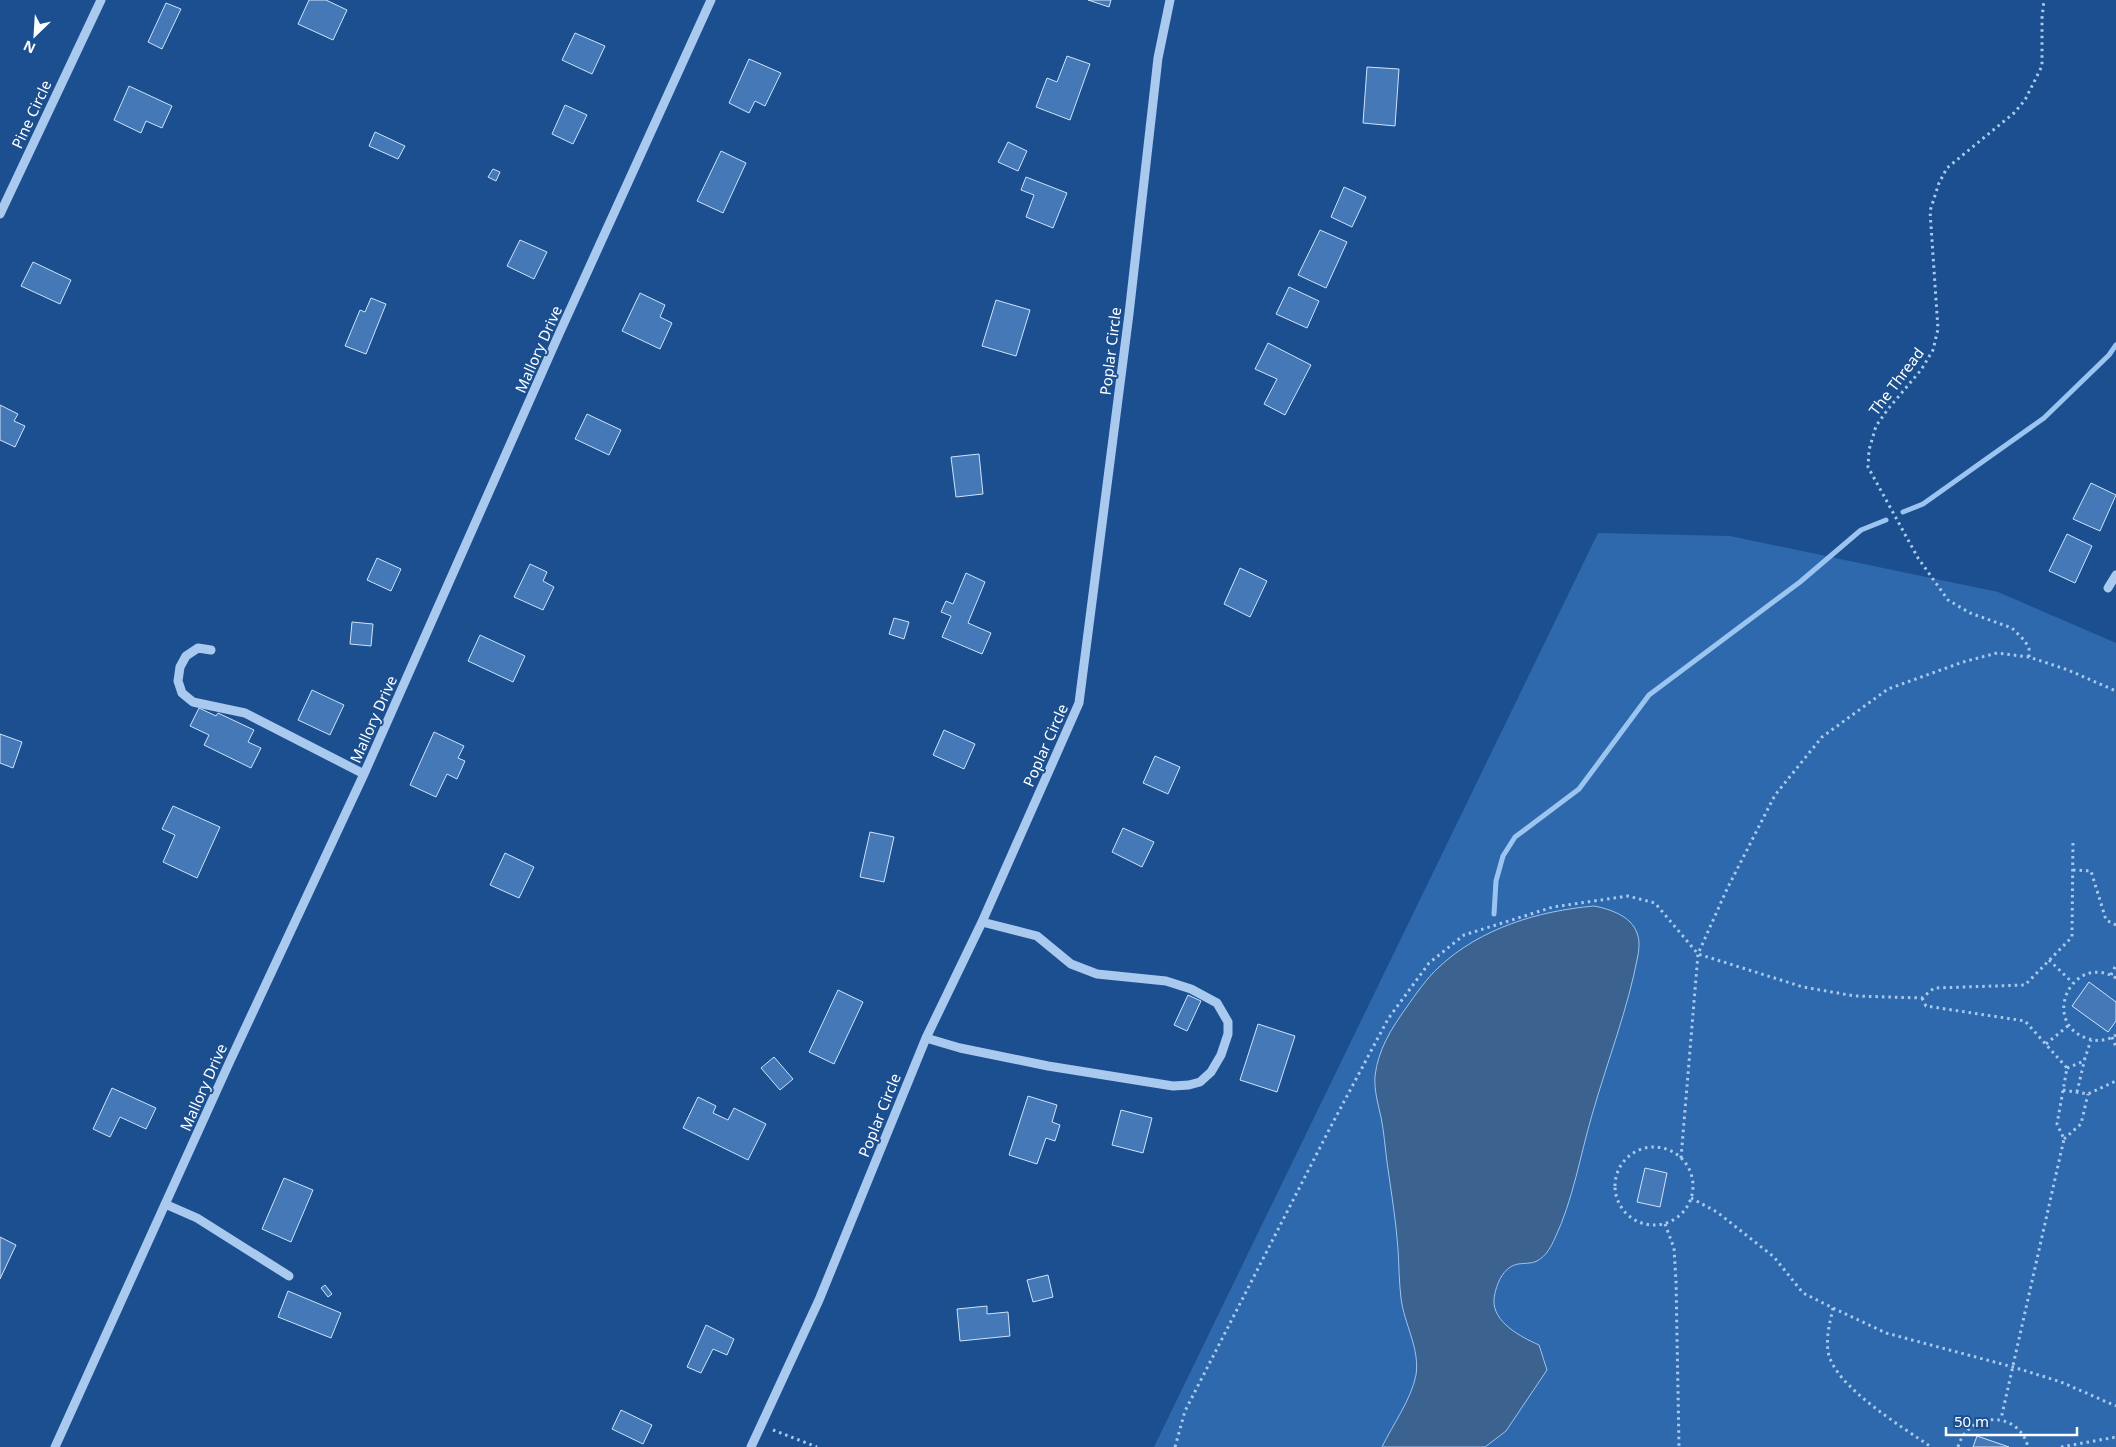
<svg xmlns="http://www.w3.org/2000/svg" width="2116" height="1447" viewBox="0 0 2116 1447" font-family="'Noto Sans',sans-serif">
<rect width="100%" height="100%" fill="#1b4f8f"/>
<path fill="#2e69ad" d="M1598 533 1730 536 1998 592 2116 643V1447H1154Z"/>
<path fill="#3c6290" stroke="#9cc4f0" d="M1594 906C1610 909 1631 916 1637 933 1640 941 1639 948 1638 955 1628 1009 1607 1062 1592 1115 1580 1156 1573 1200 1555 1238 1551 1247 1546 1256 1537 1261 1531 1264 1524 1263 1518 1264 1503 1267 1496 1284 1494 1299 1492 1322 1521 1337 1539 1345L1547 1370 1506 1431 1485 1447H1382C1393 1424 1411 1400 1416 1375 1420 1348 1404 1324 1401 1298 1399 1282 1399 1265 1398 1249 1396 1220 1391 1191 1387 1162 1385 1147 1384 1132 1381 1117 1378 1104 1374 1090 1375 1076 1378 1050 1391 1029 1406 1008 1416 994 1426 979 1439 967 1481 928 1538 911 1594 906Z"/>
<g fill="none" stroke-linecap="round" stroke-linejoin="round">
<path stroke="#9cc4f0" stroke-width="5" d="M1903 512 1923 504 2044 418 2109 355 2116 345
M1494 914 1496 881 1503 856 1515 837 1579 789 1649 695 1800 582 1861 530 1886 520"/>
</g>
<path fill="#4478b7" stroke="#cfe3fa" d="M309 0H326L347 10 333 40 298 24Z
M1088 0H1111L1109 7Z
M166 3 181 9 162 49 148 42Z
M575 33 605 46 592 74 562 60Z
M1067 56 1090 64 1070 120 1036 107 1047 78 1057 82Z
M749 59 781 73 765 106 755 101 749 113 729 103Z
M1367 67 1399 69 1395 126 1363 123Z
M129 86 172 106 162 128 146 121 141 133 114 120Z
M565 105 587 115 573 144 552 134Z
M375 132 405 146 398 159 369 146Z
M1008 142 1027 151 1018 171 998 162Z
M721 151 746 163 723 213 697 201Z
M493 169 500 172 496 181 488 177Z
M1026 177 1067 193 1053 228 1026 217 1034 195 1021 190Z
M1344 187 1366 197 1352 227 1331 217Z
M1320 230 1347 242 1326 288 1298 275Z
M520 240 547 252 534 279 507 266Z
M33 262 71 280 60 304 21 286Z
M1289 287 1319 301 1307 328 1276 314Z
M640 293 665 305 660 317 672 323 660 349 622 331Z
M371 298 386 304 366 354 345 346 360 310 365 312Z
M996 300 1030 310 1016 356 982 346Z
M1268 343 1311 365 1285 415 1264 404 1277 379 1255 369Z
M0 405 18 414 14 421 25 426 15 447 0 440Z
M587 414 621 430 609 455 575 439Z
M979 454 983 494 956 497 951 457Z
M2091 483 2116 495 2100 531 2073 519Z
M2067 534 2092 546 2075 583 2049 571Z
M377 558 401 569 391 591 367 580Z
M530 564 547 572 543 581 554 587 543 610 514 597Z
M1240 568 1267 581 1250 617 1224 604Z
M966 573 985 582 968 623 991 633 982 654 942 637 951 616 941 612 946 601 953 604Z
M894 618 909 622 904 639 889 634Z
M352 622 373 624 371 646 350 644Z
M480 635 525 656 513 682 468 661Z
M312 690 344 705 330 735 298 720Z
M199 708 216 716 218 713 254 730 248 742 261 748 251 768 204 745 209 735 190 726Z
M944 730 975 744 964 769 933 755Z
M434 732 464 746 458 758 465 761 457 779 447 774 436 797 410 785Z
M0 734 22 742 13 768 0 763Z
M1155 756 1180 767 1168 794 1143 783Z
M173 806 220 827 197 878 163 862 175 835 162 829Z
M1123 828 1154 842 1142 867 1112 852Z
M870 832 894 837 884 882 860 877Z
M505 853 534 867 519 898 490 885Z
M2089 982 2116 1002V1021L2108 1032 2072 1006Z
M838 990 863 1002 834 1064 809 1052Z
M1188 995 1201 1001 1187 1031 1174 1025Z
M1258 1024 1295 1036 1277 1092 1240 1080Z
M774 1057 793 1079 780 1090 761 1068Z
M112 1088 156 1108 146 1129 120 1117 110 1137 93 1129Z
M1028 1096 1057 1105 1052 1122 1060 1125 1055 1141 1046 1138 1037 1164 1009 1155Z
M698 1097 716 1106 713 1113 728 1120 734 1108 766 1124 748 1160 683 1128Z
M1121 1110 1152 1118 1143 1153 1112 1145Z
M1645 1168 1667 1173 1660 1207 1637 1202Z
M284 1178 313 1190 291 1242 262 1229Z
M0 1237 16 1245 0 1279Z
M1048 1275 1053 1297 1033 1302 1027 1280Z
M325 1285 332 1294 328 1297 321 1288Z
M288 1291 341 1313 331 1338 278 1317Z
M987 1306V1314L1008 1312 1010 1336 960 1341 957 1309Z
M706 1325 734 1339 727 1355 713 1349 701 1373 687 1367Z
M621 1410 652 1425 643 1444 612 1429Z
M1977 1436 2009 1447H1973Z"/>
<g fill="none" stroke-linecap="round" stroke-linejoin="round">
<path stroke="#a9c9ee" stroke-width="3" stroke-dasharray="2.5 4" stroke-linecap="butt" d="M2029 657V649L2025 641 2012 628 1970 613 1948 600 1918 558 1868 467 1869 450 1876 426 1888 409 1921 370 1933 350 1938 329 1930 211 1939 183 1947 168 2014 113 2025 100 2042 66V18L2044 0
M2073 870 2091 871 2106 920 2116 925
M2049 960 2073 983
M2111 975 2116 965
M2116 978C2073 952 2040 1021 2086 1038 2096 1042 2107 1041 2116 1035
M1922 998 1926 1006 2025 1021 2067 1068 2057 1124 2064 1139 2001 1419
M2112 1037 2116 1047
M2046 1044 2069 1025
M2067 1068 2084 1061 2091 1040
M2063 1090 2088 1094 2116 1081
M2077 1092 2084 1062
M2064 1139 2081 1124 2088 1094
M1615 1186a39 39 0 1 1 78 0a39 39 0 1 1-78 0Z
M1681 1158 1698 954 1727 889 1775 795 1822 737 1888 689 1963 662 1997 653 2029 657 2068 670 2116 691
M1691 1198 1717 1212 1774 1257 1803 1293 1833 1308 1886 1333 2013 1367 2061 1382 2116 1406
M1665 1224 1674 1248 1676 1281 1679 1447
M1833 1308C1830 1322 1826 1336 1828 1351 1833 1386 1903 1427 1931 1447
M773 1430 817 1447
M1175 1447 1185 1411 1330 1128 1388 1019 1429 963 1464 935 1553 907 1628 896 1655 903 1698 954 1803 987 1855 996 1922 998 1934 988 2025 985 2072 937 2073 840
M1958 1447C1968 1411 2019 1410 2028 1447
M2061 1447 2116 1437"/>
<path stroke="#a9c9ee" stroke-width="9" d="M0 214 101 0
M2108 588 2116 575
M211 650 198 648 186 656 180 667 178 681 182 693 193 702 245 713 364 774
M926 1038 960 1048 1048 1066 1173 1086 1189 1085 1200 1082 1211 1072 1221 1055 1228 1034V1022L1217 1003 1191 989 1166 981 1097 974 1071 964 1037 936 982 922
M165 1204 197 1218 289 1276
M55 1447 230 1061 364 774 559 334 711 0
M751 1447 819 1300 926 1038 982 922 1079 703 1129 314 1158 58 1170 0"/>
</g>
<g text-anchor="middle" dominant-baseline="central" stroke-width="4" stroke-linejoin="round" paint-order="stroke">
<g font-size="15" fill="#fff" stroke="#1b4f8f">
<text transform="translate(31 114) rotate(-65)">Pine Circle</text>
<text transform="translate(538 349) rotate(-66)">Mallory Drive</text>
<text transform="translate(1110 351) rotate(-83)">Poplar Circle</text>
<text transform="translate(1896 381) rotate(-53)">The Thread</text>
<text transform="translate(373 719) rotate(-66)">Mallory Drive</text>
<text transform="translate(1045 745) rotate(-66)">Poplar Circle</text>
<text transform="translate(203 1087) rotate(-66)">Mallory Drive</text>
<text transform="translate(879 1115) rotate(-68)">Poplar Circle</text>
</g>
</g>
<g transform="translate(35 35) rotate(205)" stroke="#1b4f8f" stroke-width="4" paint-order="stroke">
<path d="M0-4L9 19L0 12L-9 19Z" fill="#ffffff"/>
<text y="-8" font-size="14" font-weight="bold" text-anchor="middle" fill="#ffffff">N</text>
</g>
<path d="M1946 1427v8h131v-8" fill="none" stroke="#ffffff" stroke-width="2.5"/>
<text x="1954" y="1427" font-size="15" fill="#ffffff" stroke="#1b4f8f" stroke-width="4" paint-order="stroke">50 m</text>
</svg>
